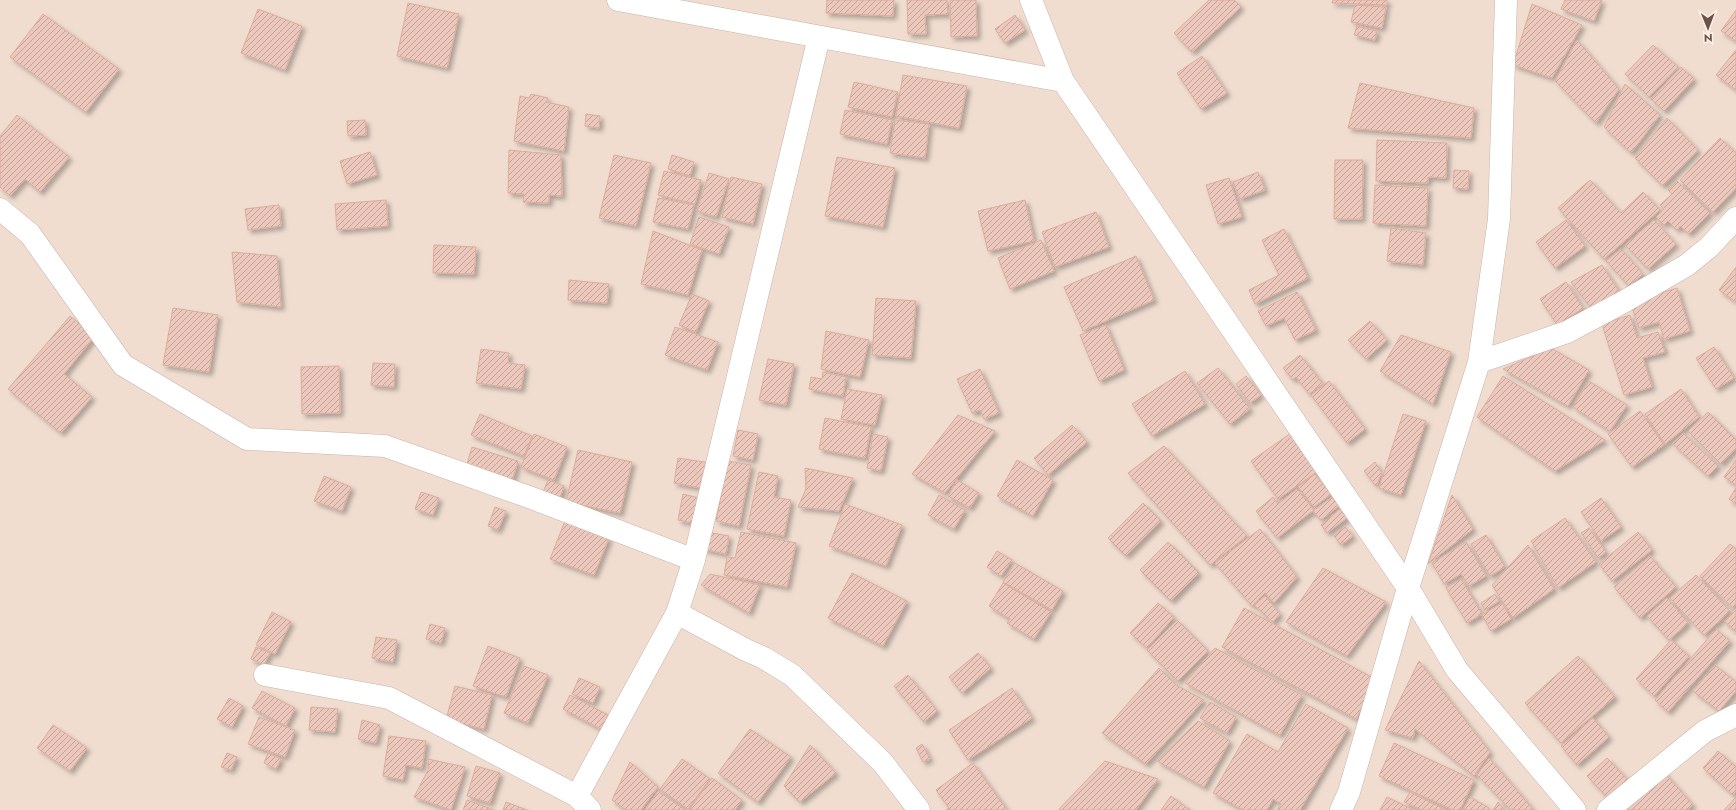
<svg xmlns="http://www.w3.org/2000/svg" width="1736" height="810" viewBox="0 0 1736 810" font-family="Jost,sans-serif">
<defs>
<pattern id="building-hatch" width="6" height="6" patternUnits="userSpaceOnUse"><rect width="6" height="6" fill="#ecc7bb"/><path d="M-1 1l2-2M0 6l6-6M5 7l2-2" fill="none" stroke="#c3a49a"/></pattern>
<filter id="shadow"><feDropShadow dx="3.5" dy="3.5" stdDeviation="2" flood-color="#0004"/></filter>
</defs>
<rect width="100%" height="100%" fill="#f9ece1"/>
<path fill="#f0ddd0" d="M0 0H1736V810H0Z"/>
<path fill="url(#building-hatch)" stroke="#ddac9d" filter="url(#shadow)" d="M827 0H894L893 16 826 13Z
M907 0H947L948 14 925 15 926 34H908Z
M950 0H976L977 36 951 37Z
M1209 0H1234L1241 7 1192 52 1174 33Z
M1333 0H1387V5L1332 3Z
M1565 0H1602L1594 21 1561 9Z
M408 3 459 14 447 68 397 56Z
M1532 4 1582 25 1552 78 1513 65Z
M1355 5 1386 7 1382 28 1351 22Z
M258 9 302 26 285 70 241 53Z
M1736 10V41L1721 31Z
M43 14 119 69 86 112 10 57Z
M1015 15 1025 30 1005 43 995 29Z
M1357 26 1377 31 1375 40 1354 35Z
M1577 40 1619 89 1596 123 1555 81Z
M1653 45 1678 67 1649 97 1625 74Z
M1736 50V90L1716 75Z
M1202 56 1227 93 1201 109 1177 73Z
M1681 67 1694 79 1664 111 1651 99Z
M903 75 967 86 959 128 896 116Z
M854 82 898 92 892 117 848 107Z
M1360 83 1474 108 1471 138 1348 128Z
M1625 84 1660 115 1631 153 1604 127Z
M531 94 548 98 546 102 569 107 564 151 514 141 520 96 529 98Z
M845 110 892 120 887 144 840 134Z
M586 114 600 116 599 128 585 126Z
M17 115 69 157 40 192 25 179 10 196 0 187V136Z
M1667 118 1698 150 1663 186 1635 158Z
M365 120 366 135 348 136 347 121Z
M895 120 929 124 925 158 890 153Z
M1720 138 1736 153V188L1713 212 1680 180Z
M1377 140 1447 143 1446 178 1428 177V183L1376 181Z
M509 150 561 155 562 196 549 195V203L523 202 524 194 508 193Z
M370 152 377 175 347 184 340 161Z
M614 155 651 163 636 226 599 218Z
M672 155 694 162 690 176 668 169Z
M837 157 895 168 883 227 825 216Z
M1335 160H1363L1362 219H1334Z
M1454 170 1469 171 1468 189 1453 188Z
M664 171 701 180 695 204 658 195Z
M1258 172 1265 190 1240 199 1233 182Z
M709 173 729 179 716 217 697 211Z
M731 177 762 184 753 224 722 217Z
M1229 178 1242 217 1218 224 1206 185Z
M1590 180 1621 213 1643 192 1660 210 1604 259 1558 208Z
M1677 181 1710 213 1689 234 1680 226 1677 230 1668 221 1664 225 1656 217 1664 209 1660 205 1672 194 1668 190Z
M1375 185 1428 188 1426 226 1373 223Z
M658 198 694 205 688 229 653 222Z
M386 200 388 226 337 230 335 204Z
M1025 200 1034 241 988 251 978 211Z
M279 205 281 226 248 230 245 209Z
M1096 212 1109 247 1055 267 1042 232Z
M699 217 729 227 719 254 690 244Z
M1566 220 1585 246 1555 268 1536 242Z
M1654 220 1676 244 1648 269 1625 245Z
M1391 228 1426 233 1423 265 1387 261Z
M1284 229 1308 278 1255 304 1249 290 1279 275 1262 240Z
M653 231 702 250 688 295 641 284Z
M1041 240 1054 271 1010 289 998 258Z
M434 245 476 247 474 274 433 273Z
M1621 249 1643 274 1629 286 1606 261Z
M232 252 277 256 281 307 237 302Z
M1136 256 1154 300 1083 331 1064 287Z
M1602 265 1620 293 1590 307 1571 282Z
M1736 267V302L1719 290Z
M569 280 609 284 607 303 568 300Z
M1566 282 1583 308 1557 325 1540 299Z
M1677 288 1690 331 1664 339 1659 322 1639 328 1630 302Z
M1297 292 1316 330 1295 340 1284 318 1266 326 1258 311Z
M692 294 709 301 696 332 679 325Z
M876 298 916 301 911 358 872 355Z
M173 308 218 315 209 372 163 365Z
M1630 315 1637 338 1658 332 1665 352 1643 358 1652 387 1624 395 1602 324Z
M70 316 95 336 64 374 92 397 61 433 8 389Z
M1370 321 1387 340 1366 359 1348 340Z
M1106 325 1124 370 1099 381 1080 335Z
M675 327 718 342 707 370 665 355Z
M826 331 869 340 860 377 821 369Z
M1401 335 1451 352 1433 404 1380 371Z
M1714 347 1734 378 1716 389 1696 358Z
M1551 348 1589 370 1568 406 1503 369Z
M481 349 509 353 508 363 525 365 521 389 476 383Z
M1300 355 1323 384 1309 394 1296 377 1293 380 1283 368Z
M768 359 794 364 786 405 759 400Z
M373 363 395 364 394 387 371 385Z
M339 366 340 413 302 414 301 367Z
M1218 368 1250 409 1230 424 1197 383Z
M980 369 999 413 984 419 980 410 972 413 957 379Z
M1185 371 1205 404 1152 436 1132 404Z
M823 372 846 377 843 396 809 389 811 377 822 379Z
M1246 376 1261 395 1250 403 1236 384Z
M1503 376 1605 440 1555 471 1477 417Z
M1329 381 1365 429 1347 443 1311 395Z
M1589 381 1627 405 1610 431 1573 407Z
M847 389 882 395 875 425 841 419Z
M1681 389 1699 417 1665 444 1645 414Z
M1640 411 1664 445 1632 467 1608 434Z
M1708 412 1736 440V448L1721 464 1688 431Z
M480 414 532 436 524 456 471 435Z
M1403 414 1426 421 1401 495 1379 488Z
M958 415 995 431 945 493 912 474Z
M825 418 871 427 865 458 819 449Z
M1072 425 1087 442 1048 475 1034 458Z
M738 430 758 434 753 460 733 456Z
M1291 433 1317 472 1278 499 1251 461Z
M1683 433 1718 466 1708 476 1673 444Z
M534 434 567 447 554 480 521 467Z
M873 434 888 437 881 471 867 468Z
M1164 446 1247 536 1210 565 1128 473Z
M472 447 518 461 512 481 466 467Z
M578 450 632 462 620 513 566 502Z
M678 458 711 463 707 489 674 483Z
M1017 460 1053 480 1033 516 997 496Z
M1736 460V485L1724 477Z
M728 461 751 465 739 526 716 521Z
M1375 462 1382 473 1376 486 1364 471Z
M805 468 853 478 839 511 798 507 806 489Z
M759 472 778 476 774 497 791 500 784 536 747 529Z
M1315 474 1331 494 1314 507 1298 487Z
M324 476 351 487 342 511 314 501Z
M548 480 564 486 560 498 543 492Z
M957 480 979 493 970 508 948 496Z
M1736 488V504L1729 499Z
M1297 489 1314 510 1277 538 1256 511 1273 497 1278 504Z
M421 492 439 498 433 515 415 509Z
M683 494 703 499 697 524 678 520Z
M939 495 965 510 954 529 928 515Z
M1452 495 1473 529 1428 564Z
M1332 497 1339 506 1321 520 1313 511Z
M1601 498 1621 527 1601 541 1581 512Z
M1143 503 1161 521 1126 556 1108 538Z
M845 504 902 525 886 566 829 546Z
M495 507 506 511 498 530 488 526Z
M1340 509 1347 518 1327 533 1321 525Z
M1565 518 1596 562 1558 588 1531 541Z
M565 521 609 538 594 575 550 559Z
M1345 527 1353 536 1341 545 1334 536Z
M1589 528 1606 552 1598 558 1581 533Z
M1260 529 1297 577 1274 603 1265 593 1252 606 1215 563Z
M707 532 729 536 726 554 703 549Z
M741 532 796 543 787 587 724 575 727 557 735 558Z
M1638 532 1652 550 1612 581 1599 564Z
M1486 535 1505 567 1490 576 1471 544Z
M1168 542 1199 573 1171 601 1140 570Z
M1466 542 1486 576 1469 586 1461 574 1444 584 1432 563Z
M1730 544 1736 549V605L1733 608 1700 576Z
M1528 545 1554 589 1513 618 1492 585Z
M997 551 1012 560 1001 576 987 567Z
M1650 556 1676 587 1640 618 1614 587Z
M1015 563 1063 591 1052 610 1003 582Z
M1323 568 1386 602 1347 656 1286 622Z
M852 573 907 601 883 646 828 618Z
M710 574 760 585 749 613 701 585Z
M1696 575 1730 611 1704 635 1670 598Z
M1461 579 1482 614 1467 623 1446 588Z
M1003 583 1051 612 1034 639 1007 623 1010 619 989 606Z
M1495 594 1499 601 1485 610 1481 603Z
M1265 596 1280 614 1273 622 1254 605Z
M1667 598 1688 623 1669 640 1647 616Z
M1158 603 1174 617 1147 648 1130 633Z
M1502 603 1511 619 1491 631 1482 615Z
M1244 608 1377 680 1356 719 1222 647Z
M1736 610V632L1724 621Z
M272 612 291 622 275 654 256 645Z
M1177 620 1208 651 1178 681 1147 650Z
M430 624 445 628 441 643 426 639Z
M1716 629 1730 641 1668 712 1655 700Z
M376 637 397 640 393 662 372 658Z
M1671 640 1689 656 1654 696 1636 679Z
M488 646 520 658 506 697 473 686Z
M256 647 270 653 264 665 251 659Z
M1215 648 1302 695 1280 735 1185 683Z
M978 653 991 668 962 693 949 677Z
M1578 656 1615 697 1561 743 1525 703Z
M1419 661 1490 752 1474 776 1415 729 1413 738 1385 730Z
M1715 665 1736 682V691L1719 711 1693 691Z
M524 666 548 675 528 723 504 713Z
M1159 668 1176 685 1204 700 1146 764 1102 733Z
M908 675 937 711 924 722 894 686Z
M579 678 600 687 593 703 572 694Z
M455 686 492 695 484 729 446 720Z
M1012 688 1032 718 968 760 949 730Z
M262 691 295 708 286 726 252 708Z
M570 695 608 715 601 729 563 709Z
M229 698 243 706 232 727 217 719Z
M1210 702 1236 717 1227 733 1200 718Z
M1306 704 1348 728 1300 810H1277L1281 804 1273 799 1267 810H1243L1213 793 1247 734 1278 752Z
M311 707 338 709 335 732 309 730Z
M259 717 295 730 285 757 248 744Z
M1593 718 1609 737 1577 765 1561 746Z
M362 720 380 725 376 743 358 739Z
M1198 721 1230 741 1204 787 1157 761Z
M53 725 87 748 70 771 37 748Z
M750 729 791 757 758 802 718 773Z
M389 736 426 741 422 768 406 765 403 780 383 776Z
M1394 743 1474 780 1460 810H1453L1379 776Z
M922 744 930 759 923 762 916 748Z
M810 745 836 773 800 802 784 786Z
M1718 751 1736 767V792L1733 795 1703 768Z
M227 753 237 757 231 770 221 767Z
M268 753 281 759 276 769 264 763Z
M1489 758 1532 808 1531 810H1511L1477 775Z
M1607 758 1631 783 1611 801 1587 776Z
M428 759 465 767 451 810 414 797 429 768Z
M682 759 710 779 688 809 660 789Z
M1105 761 1158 779 1136 810H1060L1059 809Z
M630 762 658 787 641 810H626L612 800Z
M973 763 1007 810H946L949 808 936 790Z
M476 766 500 773 490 803 467 796Z
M1661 769 1693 805 1687 810H1615Z
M712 778 742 800 735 810H689Z
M658 791 685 810H645Z
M1410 792 1446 810H1422L1404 802Z
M1171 796 1190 810H1161Z
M1387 797 1414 810H1380Z
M1470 797 1489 808 1488 810H1463Z
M1736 797V810H1724Z
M467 800 494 810H463Z
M506 802 527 810H503Z
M1498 802 1505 810H1493Z"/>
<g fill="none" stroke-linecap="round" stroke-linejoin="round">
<g stroke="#c8b3a9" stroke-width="23">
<path id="street" d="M618 0 1063 81
M0 209 30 234 123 365 247 439 385 446 529 497 694 560
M1479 362 1567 332 1625 301 1687 265 1709 247 1736 218
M677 613 746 650 764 658 792 675 883 763 919 810
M265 675 389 698 577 796 590 810
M577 796 677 613 694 560 819 37
M1341 810 1349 792 1408 588 1479 362 1499 219 1506 0
M1608 810 1705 731 1736 715"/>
</g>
<g stroke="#ceb4a9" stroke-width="23">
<path id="secondary" d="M1031 0 1063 81 1408 588 1457 670 1575 810"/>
</g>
<use href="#street" stroke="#fff" stroke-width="22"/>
<use href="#secondary" stroke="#fff" stroke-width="22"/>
</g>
<g transform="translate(1708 28) rotate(179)" stroke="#fdf1e6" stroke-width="3" paint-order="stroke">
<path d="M0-3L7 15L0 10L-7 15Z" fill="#6e524a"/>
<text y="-6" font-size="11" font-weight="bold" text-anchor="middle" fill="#6e524a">N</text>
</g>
</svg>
